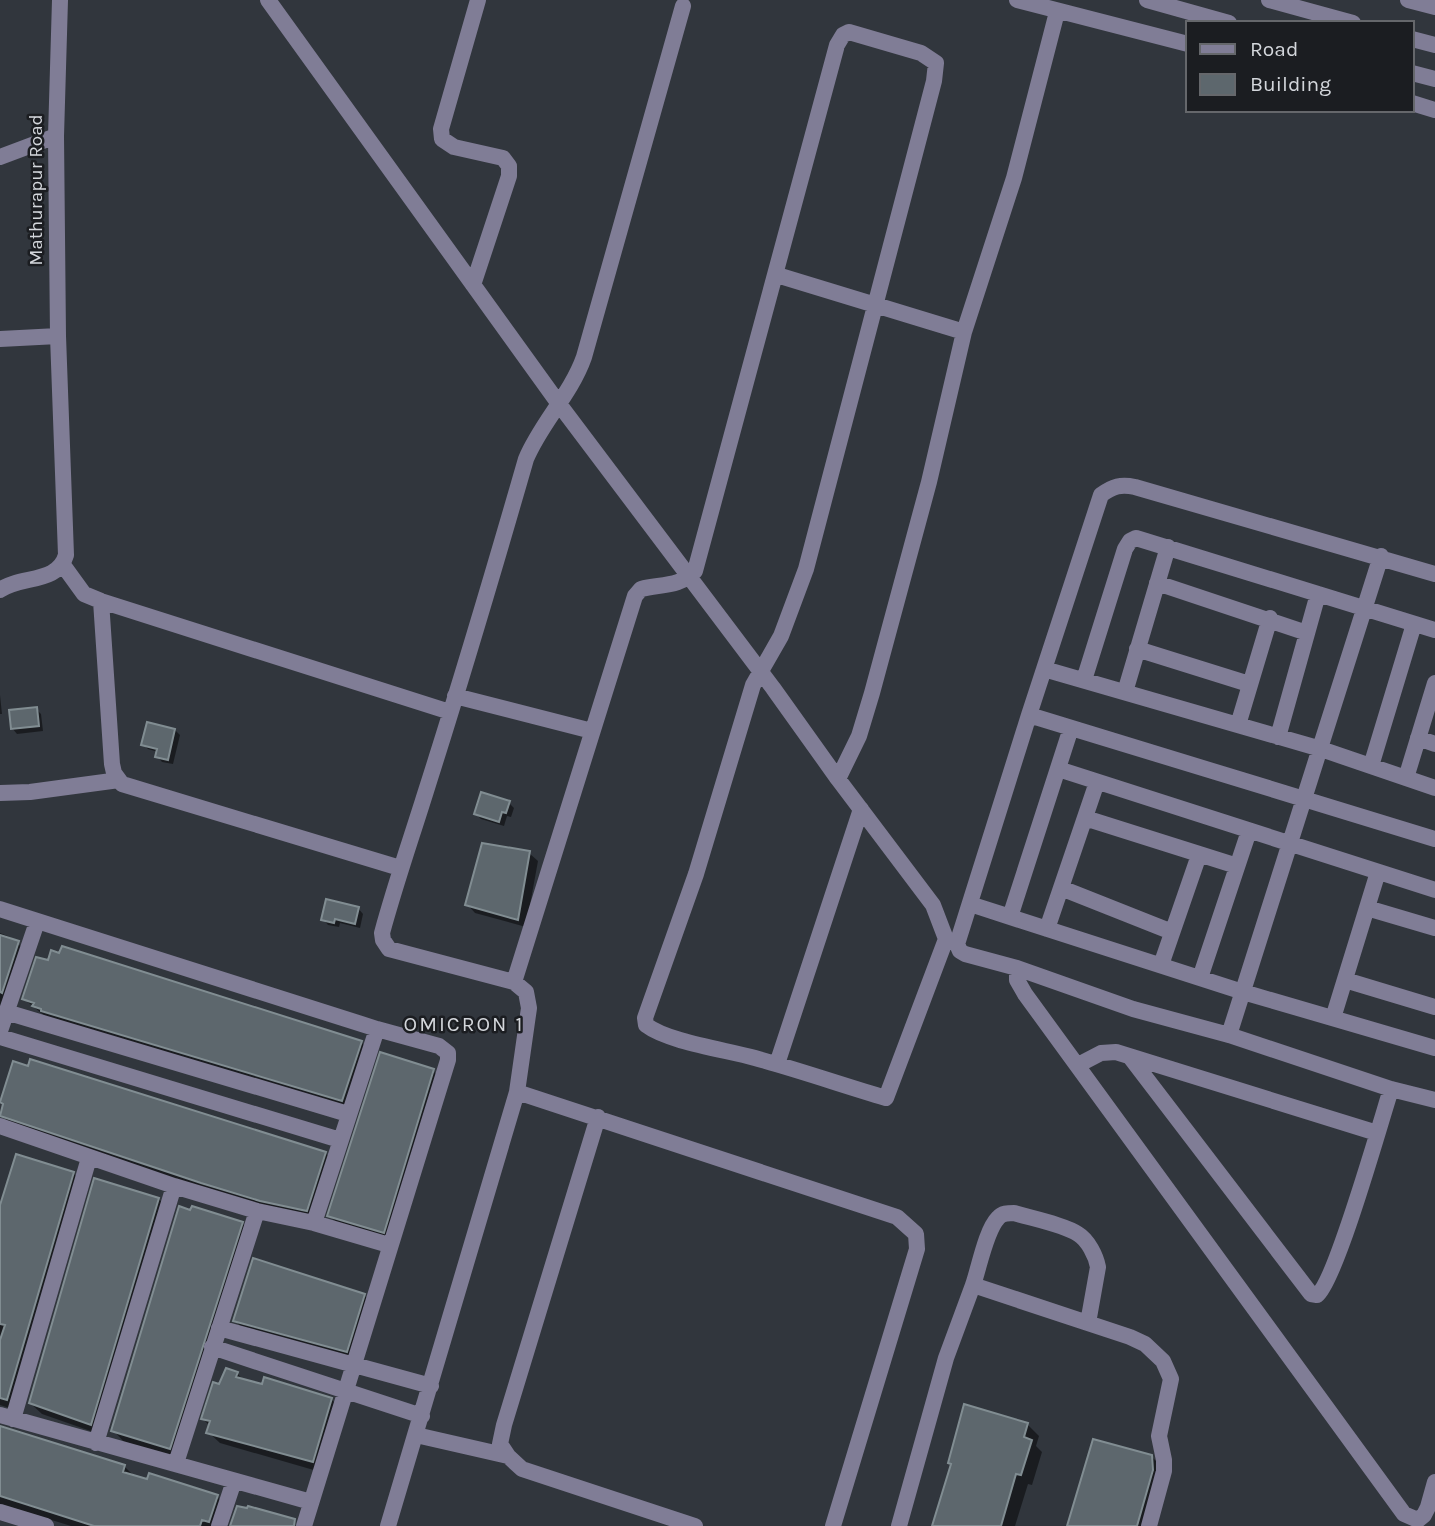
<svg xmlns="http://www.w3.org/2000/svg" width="1435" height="1526" viewBox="0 0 1435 1526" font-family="Karla,sans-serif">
<rect width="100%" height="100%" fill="#31363d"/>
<path fill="#0007" d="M0 695 2 714H0Z
M36 709 41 714 43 731 17 734 12 728Z
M175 730 180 735 173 764 162 762 157 756 158 752 148 749 143 744Z
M509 803 514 808 511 817 507 816 504 826 481 819 476 814Z
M529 853 538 861 526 927 475 913 467 904Z
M358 908 363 914 360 928 340 923 339 927 328 925 323 919Z
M0 933 10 937 30 954 0 1041Z
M61 955 361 1042 372 1054 354 1112 46 1017 24 999 49 963Z
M433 1071 444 1082 395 1243 341 1227 329 1215Z
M2 1115 325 1153 337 1164 318 1221 272 1211 13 1127Z
M73 1173 84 1184 19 1411 0 1405V1213Z
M159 1199 170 1211 102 1435 42 1414 30 1403Z
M242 1223 253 1234 181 1459 124 1442 113 1430Z
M364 1295 375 1307 358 1362 246 1332 235 1320Z
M237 1373 244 1381 263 1386 265 1380 332 1400 343 1411 324 1473 220 1443 208 1432 210 1426 203 1419 219 1386Z
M1027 1424 1039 1436 1036 1446 1042 1452 1032 1485 1028 1484 1015 1526H934Z
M0 1426 124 1466 135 1477 217 1497 229 1508 223 1526H71L0 1504Z
M1151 1456 1163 1468 1151 1526H1069Z"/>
<path fill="#5d676d" stroke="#818d92" stroke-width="2" d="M37 707 39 726 11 729 9 710Z
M147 722 175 729 168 760 155 757 157 749 141 745Z
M481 792 510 801 506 813 502 812 499 822 474 814Z
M482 843 530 851 518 920 465 905Z
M326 899 359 907 355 924 335 919 334 923 321 920Z
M0 935 19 941 2 993 0 992Z
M62 946 362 1041 342 1101 41 1011V1009L32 1006 34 1003 22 999 36 957 48 960 51 950 59 953Z
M380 1052 434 1069 384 1233 327 1216Z
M30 1059 326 1152 307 1211 260 1201 201 1183 0 1116 3 1104 0 1102 13 1061 28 1066Z
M16 1154 74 1172 7 1400 0 1398V1340L5 1325 0 1324V1205Z
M94 1178 159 1198 91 1425 29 1403Z
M179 1206 190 1210 192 1206 243 1222 170 1449 111 1431Z
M253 1258 365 1294 347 1352 233 1321Z
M226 1368 238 1372 236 1377 262 1384 264 1377 332 1398 313 1462 206 1433 210 1421 201 1419 213 1382 219 1384Z
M964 1404 1028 1423 1024 1437 1032 1440 1021 1475 1016 1474 1001 1526H932L951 1464 948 1463Z
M0 1426 125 1465 123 1472 147 1479 149 1473 218 1495 209 1522 202 1520 200 1526H94L0 1496Z
M1093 1439 1152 1455 1153 1470 1137 1526H1067Z
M237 1506 247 1508 248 1506 295 1519 294 1526H230Z"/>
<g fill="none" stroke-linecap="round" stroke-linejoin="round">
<path stroke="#807d96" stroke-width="16" d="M268 0 559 404 773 688 838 779 933 905 946 939 886 1098C842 1085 799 1070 755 1058 727 1050 668 1042 646 1025L645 1018 696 874 753 685 781 636 806 569 934 81 936 63 921 53 849 32 843 35 837 45 695 571C680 587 661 584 641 589L635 596 514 982
M1017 0 1188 44
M1147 0 1229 23
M1269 0 1353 23
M1408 0 1435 7
M1412 39 1435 45
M1412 73 1435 79
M1412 103 1435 110
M0 157 56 136
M777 275 964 332
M473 285 509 176V166L503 158 454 147 442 139 441 129 478 0
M0 339 58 336
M63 565 84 594 101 601 450 712
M1435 574 1135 487C1121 484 1113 486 1101 495L1029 715 957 944 960 951 965 954 1017 968 1133 1009 1229 1035 1391 1089 1435 1100
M1157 583 1307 633
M0 590C21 575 58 584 66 555L58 336 56 136 60 0
M101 601 112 764 114 773 122 784 400 868
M1137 649 1249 684
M1044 669 1321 749 1435 788
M1084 680 1125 549 1130 541 1136 538 1435 630
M1125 692 1168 547
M455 696 592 731
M1029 715 1435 839
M1238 725 1270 618
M1278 737 1318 594
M1418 738 1435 744
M1371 766 1414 624
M1058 769 1435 890
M1406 778 1435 683
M838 779 859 736 872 693 929 482 964 332 1014 178 1057 12
M0 793 30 792 119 780
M1085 818 1237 866
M1061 888 1172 932
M970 904 1243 992 1435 1048
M1367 908 1435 928
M0 909 377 1029 439 1046 448 1053V1060L304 1526
M1010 917 1071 728
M1047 929 1097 782
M1161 965 1199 855
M1017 968V980L1025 994 1404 1514 1418 1520 1424 1515 1428 1507 1435 1482
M1200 978 1249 831
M1345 980 1435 1007
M6 1012 348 1114
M1333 1018 1378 872
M0 1031 37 922
M1229 1035 1381 556
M0 1037 340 1140
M1130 1057 1311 1294 1317 1295C1335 1283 1381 1121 1391 1089
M777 1064 861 809
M1078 1065 1101 1053 1116 1052 1377 1133
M517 1092 897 1217 916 1234 917 1249 833 1526
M598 1117 504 1425 500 1444 508 1456 522 1469 695 1526
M0 1126 174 1186 257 1211 314 1223 389 1245
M314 1223 377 1029
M973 1285C979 1268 986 1230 998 1218 1002 1213 1008 1213 1014 1213 1030 1218 1065 1225 1078 1234 1088 1240 1096 1256 1098 1267L1088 1323
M219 1328 431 1386
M212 1347 422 1416
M0 1415 311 1502
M13 1419 89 1158
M416 1435 508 1456
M96 1443 174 1186
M176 1463 257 1211
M0 1512 46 1526
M219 1526 234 1481
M388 1526 517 1092 529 1008 526 992 514 982 389 949 383 940 382 933C395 885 411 839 426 791 461 681 494 570 526 459 541 423 571 394 584 357L683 6
M899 1526 946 1358 973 1285 1130 1337 1145 1344 1163 1361 1171 1379 1159 1436 1164 1460V1471L1149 1526"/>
</g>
<g text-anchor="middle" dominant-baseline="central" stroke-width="5" stroke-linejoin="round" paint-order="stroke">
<g font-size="19" fill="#d3d6db" stroke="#1b1d21">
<text transform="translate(36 190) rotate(-90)">Mathurapur Road</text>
</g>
<g font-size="21" letter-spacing="2" fill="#d3d6db" stroke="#1b1d21">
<text x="464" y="1024">OMICRON 1</text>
</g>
</g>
<rect x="1186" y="21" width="228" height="91" fill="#1b1d21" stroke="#65676b" stroke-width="2"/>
<rect x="1200" y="44" width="35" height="10" fill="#807d96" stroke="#65676b" stroke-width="2"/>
<text x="1250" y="56" font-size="21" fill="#d3d6db">Road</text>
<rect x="1200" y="74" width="35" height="21" fill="#5d676d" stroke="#65676b" stroke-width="2"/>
<text x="1250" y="91" font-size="21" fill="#d3d6db">Building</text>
</svg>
